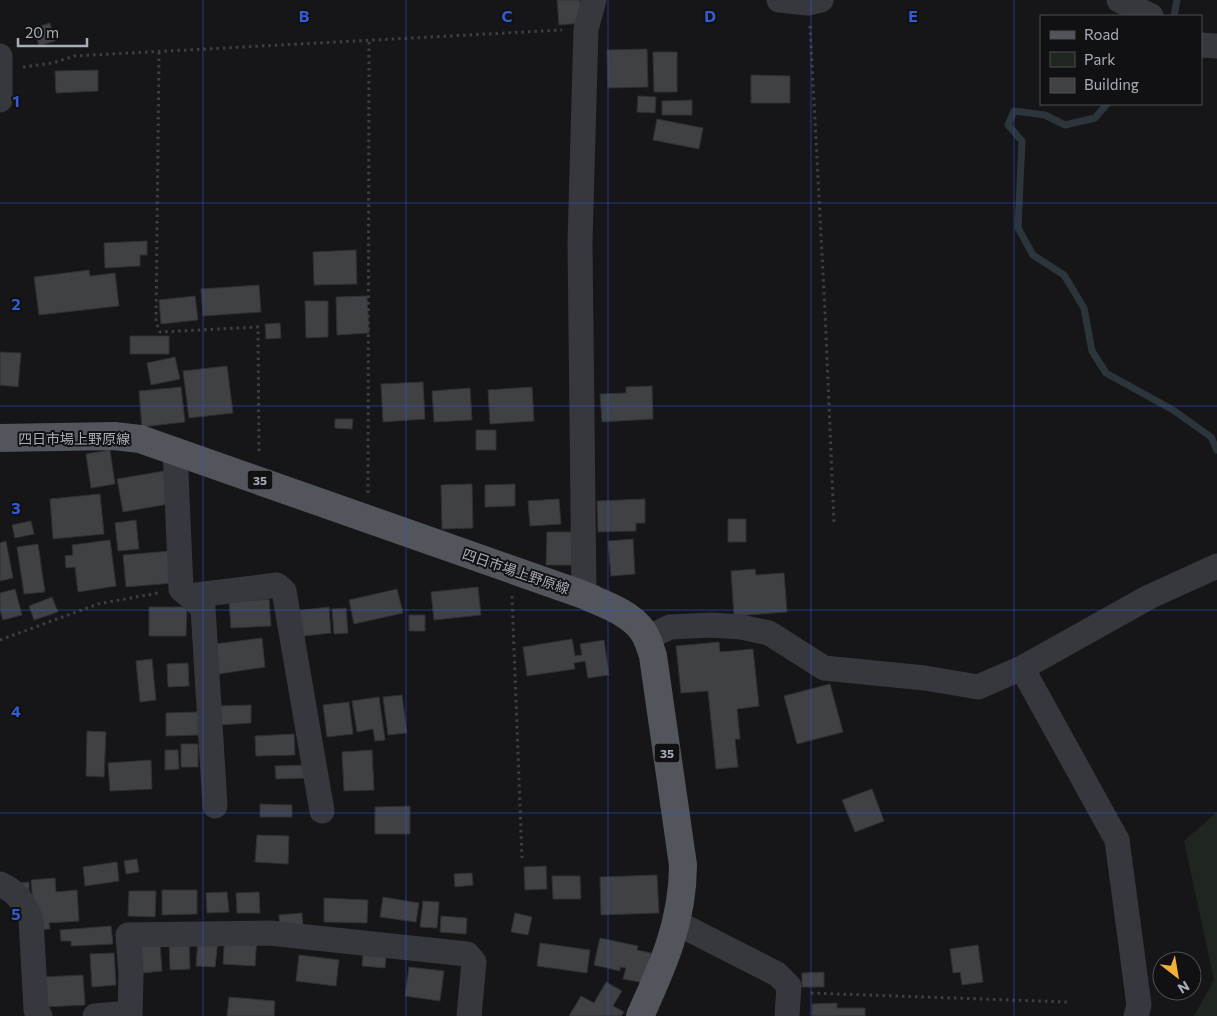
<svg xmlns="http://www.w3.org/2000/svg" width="1217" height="1016" viewBox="0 0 1217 1016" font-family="Commissioner,'Noto Sans JP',sans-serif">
<rect width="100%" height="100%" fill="#161618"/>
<path fill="#1e261f" d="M1217 812V1016H1194L1214 980 1184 841Z"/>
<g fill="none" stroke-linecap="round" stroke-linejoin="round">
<path stroke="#2c353c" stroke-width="7" d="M1174 16 1177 0
M1107 104 1095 118 1065 125 1045 115 1014 111 1008 125 1022 141 1018 228 1033 255 1064 275 1084 308 1092 351 1106 373 1173 410 1211 437 1217 450"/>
</g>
<path fill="#404145" stroke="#303034" d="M557 0H580L582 23 559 25Z
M50 23 55 41 39 46 34 28Z
M647 49 648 87 608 88 607 50Z
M653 52H677V92H654Z
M98 70V91L56 93 55 71Z
M751 75 790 76V103H751Z
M638 96 656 97 655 113 637 112Z
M692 100V115H662V101Z
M657 119 703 128 699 149 653 140Z
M147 241V255H140V266L105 268 104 243Z
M356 250 357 284 314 285 313 252Z
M89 270 90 276 115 273 119 306 39 315 34 277Z
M259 285 261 312 203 316 201 289Z
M195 296 198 320 161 324 159 300Z
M367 296 369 333 337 335 336 297Z
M305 301H328V337L306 338Z
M280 323 281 338 266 339 265 324Z
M130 336H169V354H130Z
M0 352 21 353 18 387 0 385Z
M175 357 180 379 151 385 147 363Z
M227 366 233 413 189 418 183 371Z
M423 382 425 419 383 422 381 384Z
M652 386 653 419 602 422 600 394 626 393V387Z
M181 387 185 422 142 427 139 391Z
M532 387 534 421 490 424 488 390Z
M470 388 472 420 434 422 432 391Z
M335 419H353L352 429 335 428Z
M476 430H496V450H476Z
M110 450 115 484 91 488 86 454Z
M164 471 169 504 123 512 117 479Z
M472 484 473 528 442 529 441 485Z
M515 484V506L485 507V485Z
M100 494 104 534 53 539 50 499Z
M559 499 561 524 530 526 528 501Z
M645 499V523H636V531L598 532 597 501Z
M728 519H746V542H728Z
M136 520 139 549 118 551 115 523Z
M31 521 34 534 15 538 12 525Z
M547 532H573L572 565H546Z
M633 539 635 574 611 576 608 541Z
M110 540 116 586 78 592 75 567 66 568 65 556 73 555 72 545Z
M6 541 13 578 0 581V543Z
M38 544 45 592 24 594 17 547Z
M171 551 173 583 126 587 123 555Z
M755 569 756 575 784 573 787 612 734 616 731 571Z
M478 587 481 615 434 620 431 592Z
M15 589 22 615 3 620 0 610V593Z
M397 589 403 613 354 624 349 600Z
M52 597 58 612 34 620 29 606Z
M269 599 271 626 231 628 229 602Z
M149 607H187L186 636H149Z
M329 607 331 633 295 637 293 611Z
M346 608 348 633 334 634 332 609Z
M409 615H425V631H409Z
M262 638 265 667 219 674 215 644Z
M572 639 575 656 582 655 580 644 604 640 609 675 588 678 585 661 574 663 575 669 527 676 523 647Z
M719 642 720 652 753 649 759 706 737 709 740 739H735L738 767 716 769 708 691 681 693 676 646Z
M152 659 156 700 140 702 136 661Z
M188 663 189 686 168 687 167 664Z
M830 684 843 732 797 744 784 696Z
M402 695 407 733 388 735 383 697Z
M379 697 385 740 375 741 373 729 357 732 352 701Z
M349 702 353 734 327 737 323 705Z
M251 705V723L218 725 217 706Z
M198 712 199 735 166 736V713Z
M87 731 106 732 104 777 86 776Z
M294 734 295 755 256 756 255 736Z
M181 744H198V767H181Z
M165 750H178L179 769 165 770Z
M372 750 374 790 344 791 342 752Z
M151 760 152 789 110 791 108 763Z
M308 765V778L276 779 275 766Z
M872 789 884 821 855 832 842 800Z
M260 804 292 805V817H260Z
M410 806V834H375V807Z
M257 835 289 836 288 864 255 862Z
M137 859 139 872 126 874 124 861Z
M117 862 119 881 85 886 83 867Z
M546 866 547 889 525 890 524 867Z
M472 873 473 885 455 887 454 874Z
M657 875 659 913 601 915 600 877Z
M552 876H580L581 899H553Z
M55 878 56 892 77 890 79 921 49 923 50 929 35 930 31 880Z
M29 882V895L18 883Z
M162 890H197V914L162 915Z
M129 891H156L155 917 128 916Z
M227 892 229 912 207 913 206 893Z
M259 892 260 913H237L236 893Z
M383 897 419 903 416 922 380 917Z
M324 898 368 900 367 923 324 922Z
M423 901 439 902 437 928 420 927Z
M302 913 303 928 280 930 279 915Z
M515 913 532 917 528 935 511 932Z
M441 916 467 918 466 934 440 932Z
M111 926 113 944 71 946V941H61L60 930Z
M225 933 257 935 255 966 223 964Z
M189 938 190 969 170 970 169 939Z
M600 938 638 946 637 950 651 953 645 983 623 979 626 968 620 967V971L594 965Z
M198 939 218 940 215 967 196 966Z
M160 943 162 971 143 973 141 944Z
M540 943 590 950 587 973 537 966Z
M364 944 387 947 385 968 362 966Z
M978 945 983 982 962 985 960 972 953 973 950 949Z
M114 953 116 985 92 987 90 954Z
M299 955 339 960 336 986 296 981Z
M409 967 444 971 440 1001 405 996Z
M824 972V987H802V973Z
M83 975 85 1005 45 1007 44 977Z
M606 982 622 991 613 1006 624 1012 621 1016H569L581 996 594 1003Z
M229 997 275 1001 274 1016H227Z
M837 1003V1008H865V1016H812V1004Z"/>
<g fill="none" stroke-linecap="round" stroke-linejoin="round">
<path stroke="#3d3f44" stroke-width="3" stroke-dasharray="2.5 4" stroke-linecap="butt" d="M810 26 825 311 834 523
M159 52 156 322 160 332 258 327 259 454
M23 67 53 63 74 56 562 30
M368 493 369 41
M512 596 522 858
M0 640 98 604 158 593
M811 993 1067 1002"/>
<path stroke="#37383d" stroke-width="25" d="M779 0 808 3 821 0
M1119 0 1151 16
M1201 45 1217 46
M0 56V100
M175 450 181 589 203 608 215 806
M584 595 580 242 586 29 594 0
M189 596 277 585 284 591 322 811
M647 638 670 627 712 625 741 627 769 633 824 668 925 678 978 687 1022 668 1149 597 1217 566
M1022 668 1117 840 1139 1005 1136 1016
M0 884C18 892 23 902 31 919L36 1010 40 1016
M677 923 777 974 789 986 787 1016
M95 1016 130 1013
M130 1016 131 975 128 935 269 933 467 954 474 962 469 1016"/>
<path stroke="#53555c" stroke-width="28" d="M0 438 114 436 140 439 584 595C603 604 629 612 642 630 648 638 650 647 653 656L683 865C683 921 663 966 640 1016"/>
</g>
<path fill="none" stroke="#325cd3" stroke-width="1" stroke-opacity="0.55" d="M203 0V1016M406 0V1016M608 0V1016M811 0V1016M1014 0V1016M0 203H1217M0 406H1217M0 610H1217M0 813H1217"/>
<g text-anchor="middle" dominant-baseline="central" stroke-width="4" stroke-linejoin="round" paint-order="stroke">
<g fill="#111113" stroke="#7b7e86" stroke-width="1">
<rect x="247.5" y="470.5" width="25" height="19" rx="4"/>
<rect x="654.5" y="743.5" width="25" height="19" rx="4"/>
</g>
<g font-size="12" font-weight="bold" fill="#a8adb8">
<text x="260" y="480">35</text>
<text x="667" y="753">35</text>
</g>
<g font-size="14" fill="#a8adb8" stroke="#111113">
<text x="74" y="438">四日市場上野原線</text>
<text transform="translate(516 571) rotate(19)">四日市場上野原線</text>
</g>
</g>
<g font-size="16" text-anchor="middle" font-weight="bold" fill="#325cd3" stroke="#111113" stroke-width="4" stroke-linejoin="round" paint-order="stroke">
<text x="304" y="22">B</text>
<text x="507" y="22">C</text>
<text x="710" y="22">D</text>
<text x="913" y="22">E</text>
<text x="16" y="107">1</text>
<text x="16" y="310">2</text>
<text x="16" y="514">3</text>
<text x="16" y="717">4</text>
<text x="16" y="920">5</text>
</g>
<rect x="1040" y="15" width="162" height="90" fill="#111113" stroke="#4d4f55"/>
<rect x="1050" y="31" width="25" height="8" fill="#53555c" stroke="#4d4f55"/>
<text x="1084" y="40" font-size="15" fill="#a8adb8">Road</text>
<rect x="1050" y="52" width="25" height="15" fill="#1e261f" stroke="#4d4f55"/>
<text x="1084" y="65" font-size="15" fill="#a8adb8">Park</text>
<rect x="1050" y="78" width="25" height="15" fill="#404145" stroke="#4d4f55"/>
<text x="1084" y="90" font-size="15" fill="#a8adb8">Building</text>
<g transform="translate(1177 976) rotate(149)"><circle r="24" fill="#111113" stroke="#4d4f55"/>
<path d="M0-4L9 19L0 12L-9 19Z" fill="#f2b134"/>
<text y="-8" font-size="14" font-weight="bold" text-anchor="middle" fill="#a8adb8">N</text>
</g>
<path d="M18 38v8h69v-8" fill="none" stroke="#a8adb8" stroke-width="2.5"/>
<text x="25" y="38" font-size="15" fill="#a8adb8" stroke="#111113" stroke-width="4" paint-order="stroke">20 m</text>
</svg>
